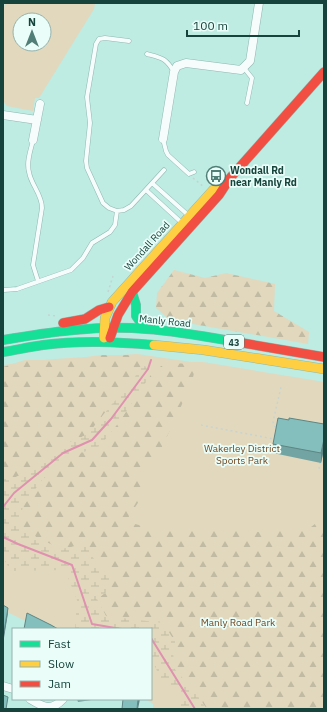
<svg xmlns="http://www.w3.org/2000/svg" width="327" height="712" viewBox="0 0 327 712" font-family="'IBM Plex Sans',sans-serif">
<defs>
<pattern id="forest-firs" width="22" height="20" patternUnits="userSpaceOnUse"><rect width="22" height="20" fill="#e2d8bd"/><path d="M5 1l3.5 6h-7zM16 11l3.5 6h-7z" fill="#c1bba3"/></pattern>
<pattern id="wetland-marsh" width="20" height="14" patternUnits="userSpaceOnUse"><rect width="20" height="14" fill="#e2d8bd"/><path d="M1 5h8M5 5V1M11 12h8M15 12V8" fill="none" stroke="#c1bba3"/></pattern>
</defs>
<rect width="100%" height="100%" fill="#beebe2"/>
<path fill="#e2d8bd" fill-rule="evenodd" d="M5 3H95L94 9 39 98H35L33 111 7 106 3 101V13ZM20 20H44V44H20Z
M137 354 191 362H203L324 382V709H153V704L146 699H151V629H42L3 610V365L54 359Z"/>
<path fill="url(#forest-firs)" d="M174 270 205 278 226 273 275 284 274 311 309 332 308 344 170 320 156 308 157 293Z
M101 355H135L142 365 129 387 112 404 88 434 60 447 33 470 11 479H3V367L25 360H66Z
M167 363 196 364 192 382 174 422 158 455 144 474 145 492 128 518 135 524 163 531 239 528 258 532 311 527 324 517V709H207L194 691 172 666 175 642 163 623 106 617 97 599 109 590 113 578 98 567 86 544 62 549 39 539 19 525 23 506 42 480 70 457 100 446 119 422 154 370Z"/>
<path fill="url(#wetland-marsh)" d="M142 365 154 370 119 422 100 446 70 457 42 480 23 506 19 525 39 539 61 549 86 544 98 567 113 577 109 590 97 599 106 616 163 623 175 642 172 666 194 691 207 709H175L180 696 164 686 151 658V629H75L77 600 65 570 11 571 3 558V479H11L33 470 60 447 88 434 112 404 129 387Z"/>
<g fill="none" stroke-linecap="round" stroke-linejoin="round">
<path stroke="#e091af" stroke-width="2" d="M3 507 14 493 63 453 92 440 111 419 148 369 151 360
M3 537 18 544 72 565 92 624 121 629
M151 638 195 709"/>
<g stroke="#8fb8b0" stroke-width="5">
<path id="lane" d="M129 41 105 38 99 39 96 44 87 97 90 123 86 161 87 168 103 203 109 208 117 211 124 210 131 206 164 170
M147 54C162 58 166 58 174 72
M244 68 252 78 247 103
M163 139 166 151 168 155 189 174 194 172
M33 140C31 150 26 161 29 172 31 185 42 194 42 208L33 265 38 281
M152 183 188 215
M146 190 182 223
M4 290 17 289 71 270 83 258 92 243 110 232 115 225 117 211"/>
</g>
<g stroke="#8fb8b0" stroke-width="9">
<path id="street" d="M3 115 37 120
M163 139 174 72 177 66 186 63 241 70 250 61 259 3
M33 140 40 104
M3 686 13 689
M30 699C43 707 51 712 63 699"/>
</g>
<g stroke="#8fb8b0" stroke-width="10">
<path id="fast" d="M132 292 136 305V316L145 329
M3 340C50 332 98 325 146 329 175 331 203 336 231 341
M3 352C16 350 29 347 43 345 80 340 117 342 154 345"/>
</g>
<g stroke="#8fb8b0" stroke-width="10">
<path id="slow" d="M104 338 105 318 112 302 213 190 225 181
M154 345 204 350 324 369"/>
</g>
<g stroke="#8fb8b0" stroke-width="10">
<path id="jam" d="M63 323 85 319 99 310 109 307
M110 338 118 315 132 292 219 195 230 178 324 72
M231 341 324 357"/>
</g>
<path stroke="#c6d4d1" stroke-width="1.5" stroke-dasharray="2 3" stroke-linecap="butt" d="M193 178 204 187
M108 292 113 276
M48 315 56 316
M201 425 274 439
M276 427 274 426 273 422 281 387
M320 462 319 468 324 469"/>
<use href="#lane" stroke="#f5fcfb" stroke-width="4"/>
<use href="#street" stroke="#f5fcfb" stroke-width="8"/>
<use href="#fast" stroke="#16e098" stroke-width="9"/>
<use href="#slow" stroke="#ffcf43" stroke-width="9"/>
<use href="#jam" stroke="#f24e42" stroke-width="9"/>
</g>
<path fill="#72a4a3" d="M324 424V449L321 463 273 453V444Z
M77 699H98L78 702Z"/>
<path fill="#5d8684" d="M324 439V449L321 463V453Z
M8 608V613L3 644V638Z
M138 699H140L138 709H137Z"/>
<path fill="#85bfbd" stroke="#5d8684" d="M278 418 289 420V418L324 424V439L321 453 273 444Z
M3 605 8 608 3 638Z
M27 613 51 625 58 629H24Z
M3 695 8 697 6 709H8H3Z
M123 699H138L137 709H122Z"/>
<defs>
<g id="bus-ring" transform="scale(1)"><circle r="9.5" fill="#eafdf8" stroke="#517e76" stroke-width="1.5"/><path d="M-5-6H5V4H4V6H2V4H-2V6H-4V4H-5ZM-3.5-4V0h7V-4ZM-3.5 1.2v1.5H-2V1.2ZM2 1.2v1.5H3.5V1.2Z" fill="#517e76"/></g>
</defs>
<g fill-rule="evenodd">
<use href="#bus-ring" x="216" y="176"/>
</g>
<g text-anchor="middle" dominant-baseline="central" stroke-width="3.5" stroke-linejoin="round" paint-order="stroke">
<rect fill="#eafdf8" stroke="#567c74" stroke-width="1" x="224" y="335" width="20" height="14" rx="3"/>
<g font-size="9" font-weight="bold" fill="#16443c">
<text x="234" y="342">43</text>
</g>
<g font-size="10" font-weight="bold" fill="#16443c" stroke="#eafdf8" text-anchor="start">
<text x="230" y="170">Wondall Rd<tspan x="230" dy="12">near Manly Rd</tspan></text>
</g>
<g font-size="10" fill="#16443c" stroke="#eafdf8">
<text transform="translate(147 246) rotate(-48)">Wondall Road</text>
<text transform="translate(165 321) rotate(6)">Manly Road</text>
</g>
<g font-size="10" fill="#724620" stroke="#eafdf8">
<text x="242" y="448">Wakerley District<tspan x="242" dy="12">Sports Park</tspan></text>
<text x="238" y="622">Manly Road Park</text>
</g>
</g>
<rect width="327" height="712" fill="none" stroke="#16443c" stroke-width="8"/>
<rect x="12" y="628" width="140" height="72" fill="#eafdf8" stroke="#95b3ad"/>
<rect x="20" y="641" width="20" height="6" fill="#16e098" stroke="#95b3ad"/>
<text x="48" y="648" font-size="12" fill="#16443c">Fast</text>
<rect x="20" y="661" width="20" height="6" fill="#ffcf43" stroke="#95b3ad"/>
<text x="48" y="668" font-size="12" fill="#16443c">Slow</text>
<rect x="20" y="681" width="20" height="6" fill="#f24e42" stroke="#95b3ad"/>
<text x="48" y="688" font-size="12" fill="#16443c">Jam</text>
<g transform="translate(32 32)"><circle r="19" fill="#eafdf8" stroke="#95b3ad"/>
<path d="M0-3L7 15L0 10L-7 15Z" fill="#517e76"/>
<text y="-6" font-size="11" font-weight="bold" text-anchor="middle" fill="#16443c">N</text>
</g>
<path d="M187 30v6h112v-6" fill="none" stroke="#16443c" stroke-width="2"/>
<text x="193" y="30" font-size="12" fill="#16443c" stroke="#eafdf8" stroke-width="3" paint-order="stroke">100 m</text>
</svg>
